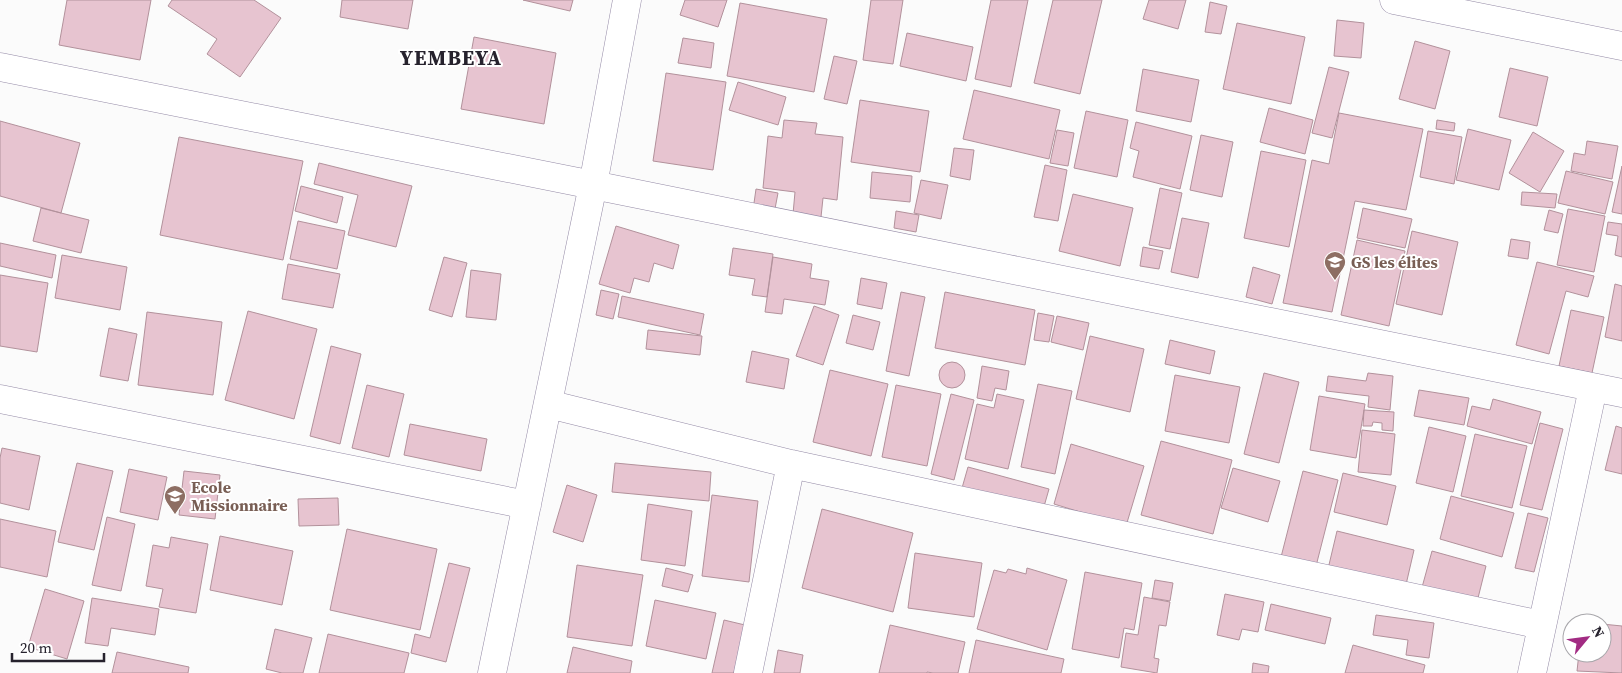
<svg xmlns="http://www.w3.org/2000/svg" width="1622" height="673" viewBox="0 0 1622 673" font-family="'Source Serif 4',serif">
<rect width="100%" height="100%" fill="#fbfbfb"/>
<path fill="#e7c4d0" stroke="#b2919b" d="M67 0H151L140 60 59 45Z
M172 0H254L281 18 240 77 207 54 217 39 168 6Z
M342 0H413L408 29 340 17Z
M523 0H573L570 11Z
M685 0H727L718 27 680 15Z
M871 0H903L893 64 863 60Z
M991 0H1028L1011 87 975 79Z
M1053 0H1102L1080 94 1034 83Z
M1149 0H1186L1178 29 1143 19Z
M1210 2 1227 6 1221 34 1205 32Z
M740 3 827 19 814 92 727 76Z
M1337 20 1364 23 1361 58 1334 56Z
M1237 23 1305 37 1291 104 1223 89Z
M907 33 973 47 966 81 900 66Z
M474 37 556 53 544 124 461 109Z
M683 38 714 43 711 68 678 63Z
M1415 41 1450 51 1435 109 1399 99Z
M834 56 857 61 847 104 824 99Z
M1329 67 1349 72 1332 138 1312 133Z
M1510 68 1548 77 1537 126 1499 117Z
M1143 69 1199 80 1191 122 1136 111Z
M666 73 726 82 713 170 653 161Z
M738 82 786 97 778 125 729 110Z
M974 90 1060 110 1049 159 963 139Z
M860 100 929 111 920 172 851 162Z
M1269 108 1313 120 1305 154 1260 142Z
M1086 111 1128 120 1117 177 1074 168Z
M1339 113 1423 129 1406 210 1355 201 1332 312 1283 303 1312 160 1329 164Z
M784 120 817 123 815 134 843 137 837 200 823 198 821 217 793 214 795 192 763 188 768 136 782 138Z
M1437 120 1455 123 1454 131 1436 129Z
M0 121 80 143 61 213 0 196Z
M1136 122 1192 136 1180 189 1133 177 1139 151 1130 148Z
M1468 129 1511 140 1499 190 1456 180Z
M1057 130 1074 133 1068 166 1050 163Z
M1428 131 1462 137 1454 184 1420 177Z
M1533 132 1564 151 1540 192 1509 173Z
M1201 135 1233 142 1222 197 1190 190Z
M179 137 303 161 283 260 160 235Z
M1587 141 1618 146 1612 179 1571 171 1574 153 1585 155Z
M954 148 974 150 970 180 950 176Z
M1261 151 1306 160 1289 247 1244 238Z
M319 163 412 186 396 247 348 235 358 195 314 184Z
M1045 165 1067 170 1058 221 1034 217Z
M1622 166V214L1612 212Z
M1566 171 1613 182 1605 214 1558 203Z
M872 172 912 176 910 202 870 198Z
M921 180 948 185 941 219 914 213Z
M301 186 343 197 337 223 295 211Z
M1160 188 1182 193 1170 249 1149 245Z
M756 189 778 193 774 214 753 210Z
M1522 192 1557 194 1555 208 1521 205Z
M1073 194 1133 208 1120 266 1059 251Z
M41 208 89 220 81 253 33 241Z
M1363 208 1412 219 1405 248 1357 238Z
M1568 209 1605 216 1594 272 1557 265Z
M1549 210 1563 214 1558 233 1544 230Z
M896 211 919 215 916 232 894 228Z
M1182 218 1209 223 1198 278 1171 272Z
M298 221 345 231 337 269 290 259Z
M1608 222 1622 224V257L1615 255 1618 236 1606 234Z
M616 226 679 245 673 269 654 263 649 282 634 278 630 293 599 284Z
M1412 231 1458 242 1442 315 1396 304Z
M1511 239 1530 242 1528 259 1508 256Z
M1357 240 1405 251 1389 326 1341 315Z
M0 243 56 255 52 278 0 266Z
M1143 247 1163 251 1159 269 1140 266Z
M733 248 773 254 767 297 752 295 755 279 729 275Z
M62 255 127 267 120 310 55 298Z
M444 257 467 263 452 317 429 310Z
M773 257 812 264 810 278 829 281 825 305 784 299 782 314 765 312Z
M1537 262 1594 276 1588 297 1566 291 1549 354 1516 345Z
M288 264 340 274 333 308 282 299Z
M1253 267 1280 275 1272 304 1246 297Z
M471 270 501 274 496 320 466 317Z
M0 275 48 283 37 352 0 346Z
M861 278 887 283 882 309 857 304Z
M1615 284 1622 286V341L1605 337Z
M601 290 619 294 613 319 596 315Z
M901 292 925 297 909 376 886 371Z
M945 292 1035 310 1025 365 935 348Z
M622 296 704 314 700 335 618 317Z
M814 306 839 315 823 365 796 356Z
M1571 310 1604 317 1592 373 1559 366Z
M248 311 317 329 294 419 225 400Z
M147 312 222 322 213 395 138 385Z
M1038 313 1054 316 1049 342 1034 340Z
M853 315 880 322 873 350 846 343Z
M1057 316 1089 323 1083 350 1051 342Z
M109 328 137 334 128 381 100 376Z
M648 330 702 336 700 355 646 349Z
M1090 336 1144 349 1130 412 1076 399Z
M1170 340 1215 351 1210 374 1165 364Z
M331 346 361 354 340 444 310 436Z
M752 351 789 359 784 389 746 382Z
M939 375a13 13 0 1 1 26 0a13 13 0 1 1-26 0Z
M982 366 1009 371 1006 390 995 388 992 401 977 398Z
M830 370 888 384 871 456 813 442Z
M1264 373 1299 382 1279 463 1244 454Z
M1368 373 1393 376 1390 410 1368 407 1369 396 1326 391 1328 376 1366 381Z
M1175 375 1240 387 1229 443 1165 431Z
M1038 384 1072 391 1055 474 1021 467Z
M367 385 404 394 389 457 352 448Z
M896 385 941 394 927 466 882 457Z
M1419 390 1469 398 1464 425 1414 416Z
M951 394 974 400 954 480 931 474Z
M997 394 1024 400 1008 469 965 459 977 404 994 408Z
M1319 396 1365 404 1356 458 1310 450Z
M1493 399 1541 412 1532 444 1467 426 1472 406 1490 410Z
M1364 410 1394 412 1393 431 1382 430V423L1373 422 1372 426H1363Z
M1540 423 1563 429 1542 510 1520 505Z
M410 424 487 439 481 471 404 455Z
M1616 426 1622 428V474L1605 470Z
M1429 427 1466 436 1453 492 1416 483Z
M1362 430 1395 434 1391 475 1358 472Z
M1475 434 1527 446 1512 508 1461 496Z
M1161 441 1232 460 1213 534 1141 515Z
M1071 444 1144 466 1126 526 1054 504Z
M2 448 40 456 29 510 0 503V458Z
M77 463 113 471 94 550 58 542Z
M615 463 711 472 709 501 612 492Z
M968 467 1049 489 1043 510 962 488Z
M1233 468 1280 481 1268 522 1221 508Z
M129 469 167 477 158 520 120 512Z
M184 471 220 475 215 519 179 515Z
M1303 471 1338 480 1315 570 1280 561Z
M1343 473 1396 486 1387 525 1334 512Z
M567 485 597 495 583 542 553 532Z
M712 495 758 501 749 582 702 576Z
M1451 496 1514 513 1502 557 1440 539Z
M338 498 339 525 299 526 298 499Z
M648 504 692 511 685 566 641 560Z
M822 509 913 533 893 612 802 588Z
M1528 513 1548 518 1534 572 1515 568Z
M107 517 135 524 121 591 92 585Z
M0 519 56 531 47 577 0 567Z
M347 529 437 549 420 630 330 610Z
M1337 531 1414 550 1405 589 1328 569Z
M220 536 293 551 282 605 210 590Z
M171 537 208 544 196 613 159 607 163 589 146 586 153 545 169 548Z
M1432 551 1486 566 1476 606 1421 591Z
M915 553 982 563 974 617 908 608Z
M449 563 470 568 446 662 411 653 415 634 430 638Z
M577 565 643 575 632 646 567 637Z
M666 568 693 575 688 592 662 586Z
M1027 568 1067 580 1047 650 977 629 994 570 1006 573 1008 569 1026 574Z
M1085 572 1142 583 1134 630 1124 628 1119 658 1072 649Z
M1155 580 1173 583 1170 601 1152 598Z
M45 589 84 601 67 659 28 647Z
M1225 594 1264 602 1258 632 1242 629 1239 640 1217 635Z
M1144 597 1170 602 1166 626 1159 625 1154 658 1159 659 1157 673 1121 667 1126 633 1138 635Z
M92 598 159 609 155 635 111 628 108 646 85 643Z
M655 600 716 613 706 659 646 646Z
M1271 604 1331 618 1325 644 1265 630Z
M1376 615 1434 623 1429 658 1406 655 1408 640 1373 635Z
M724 620 745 625 734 673H712Z
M1602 624 1622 626V673L1577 671 1579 653H1602Z
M890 625 965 642 958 673H933L927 672V673H879Z
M275 629 312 638 303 673H282L266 669Z
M328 634 409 653 404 673H319Z
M976 640 1064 659 1061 673H969Z
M1353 645 1425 665 1423 673H1345Z
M573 647 632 661 630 673H567Z
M778 650 803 655 800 673H774Z
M117 652 189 667 188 673H112Z
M1253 663 1269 666 1268 673H1252Z"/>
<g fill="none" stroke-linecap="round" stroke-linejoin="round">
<g stroke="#948aa6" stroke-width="29">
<path id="minor" d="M1394 0 1622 46
M0 67 593 185 627 0
M0 399 527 505
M548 404 791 464 1541 625
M492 673 593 185 1622 393
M748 673 791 464
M1532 673 1593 388"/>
</g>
<use href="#minor" stroke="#fff" stroke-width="28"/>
</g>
<defs>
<g id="school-pin" transform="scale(1.125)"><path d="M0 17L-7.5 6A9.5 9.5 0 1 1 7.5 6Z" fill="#8d6e63" stroke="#fff"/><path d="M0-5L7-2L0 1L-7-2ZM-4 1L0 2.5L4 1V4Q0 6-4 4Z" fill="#fff"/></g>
</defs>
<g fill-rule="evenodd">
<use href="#school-pin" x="1335" y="262"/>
<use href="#school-pin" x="175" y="496"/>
</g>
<g text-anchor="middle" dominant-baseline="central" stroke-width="4" stroke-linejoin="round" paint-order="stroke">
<g font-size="16" font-weight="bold" fill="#785e54" stroke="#fff" text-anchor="start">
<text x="1351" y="262">GS les élites</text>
<text x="191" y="487">Ecole<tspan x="191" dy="18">Missionnaire</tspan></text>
</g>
<g font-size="21" font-weight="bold" letter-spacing="1" fill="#26222d" stroke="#fff">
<text x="451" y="57">YEMBEYA</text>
</g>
</g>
<g transform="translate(1587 638) rotate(61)"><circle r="24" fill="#ffffff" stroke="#a8a7ab"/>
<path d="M0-4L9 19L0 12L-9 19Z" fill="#a22b83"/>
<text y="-8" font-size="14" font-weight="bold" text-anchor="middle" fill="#26222d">N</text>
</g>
<path d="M12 653v8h92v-8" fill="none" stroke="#26222d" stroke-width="2.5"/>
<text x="20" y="653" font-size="15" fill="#26222d" stroke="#ffffff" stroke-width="4" paint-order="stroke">20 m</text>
</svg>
